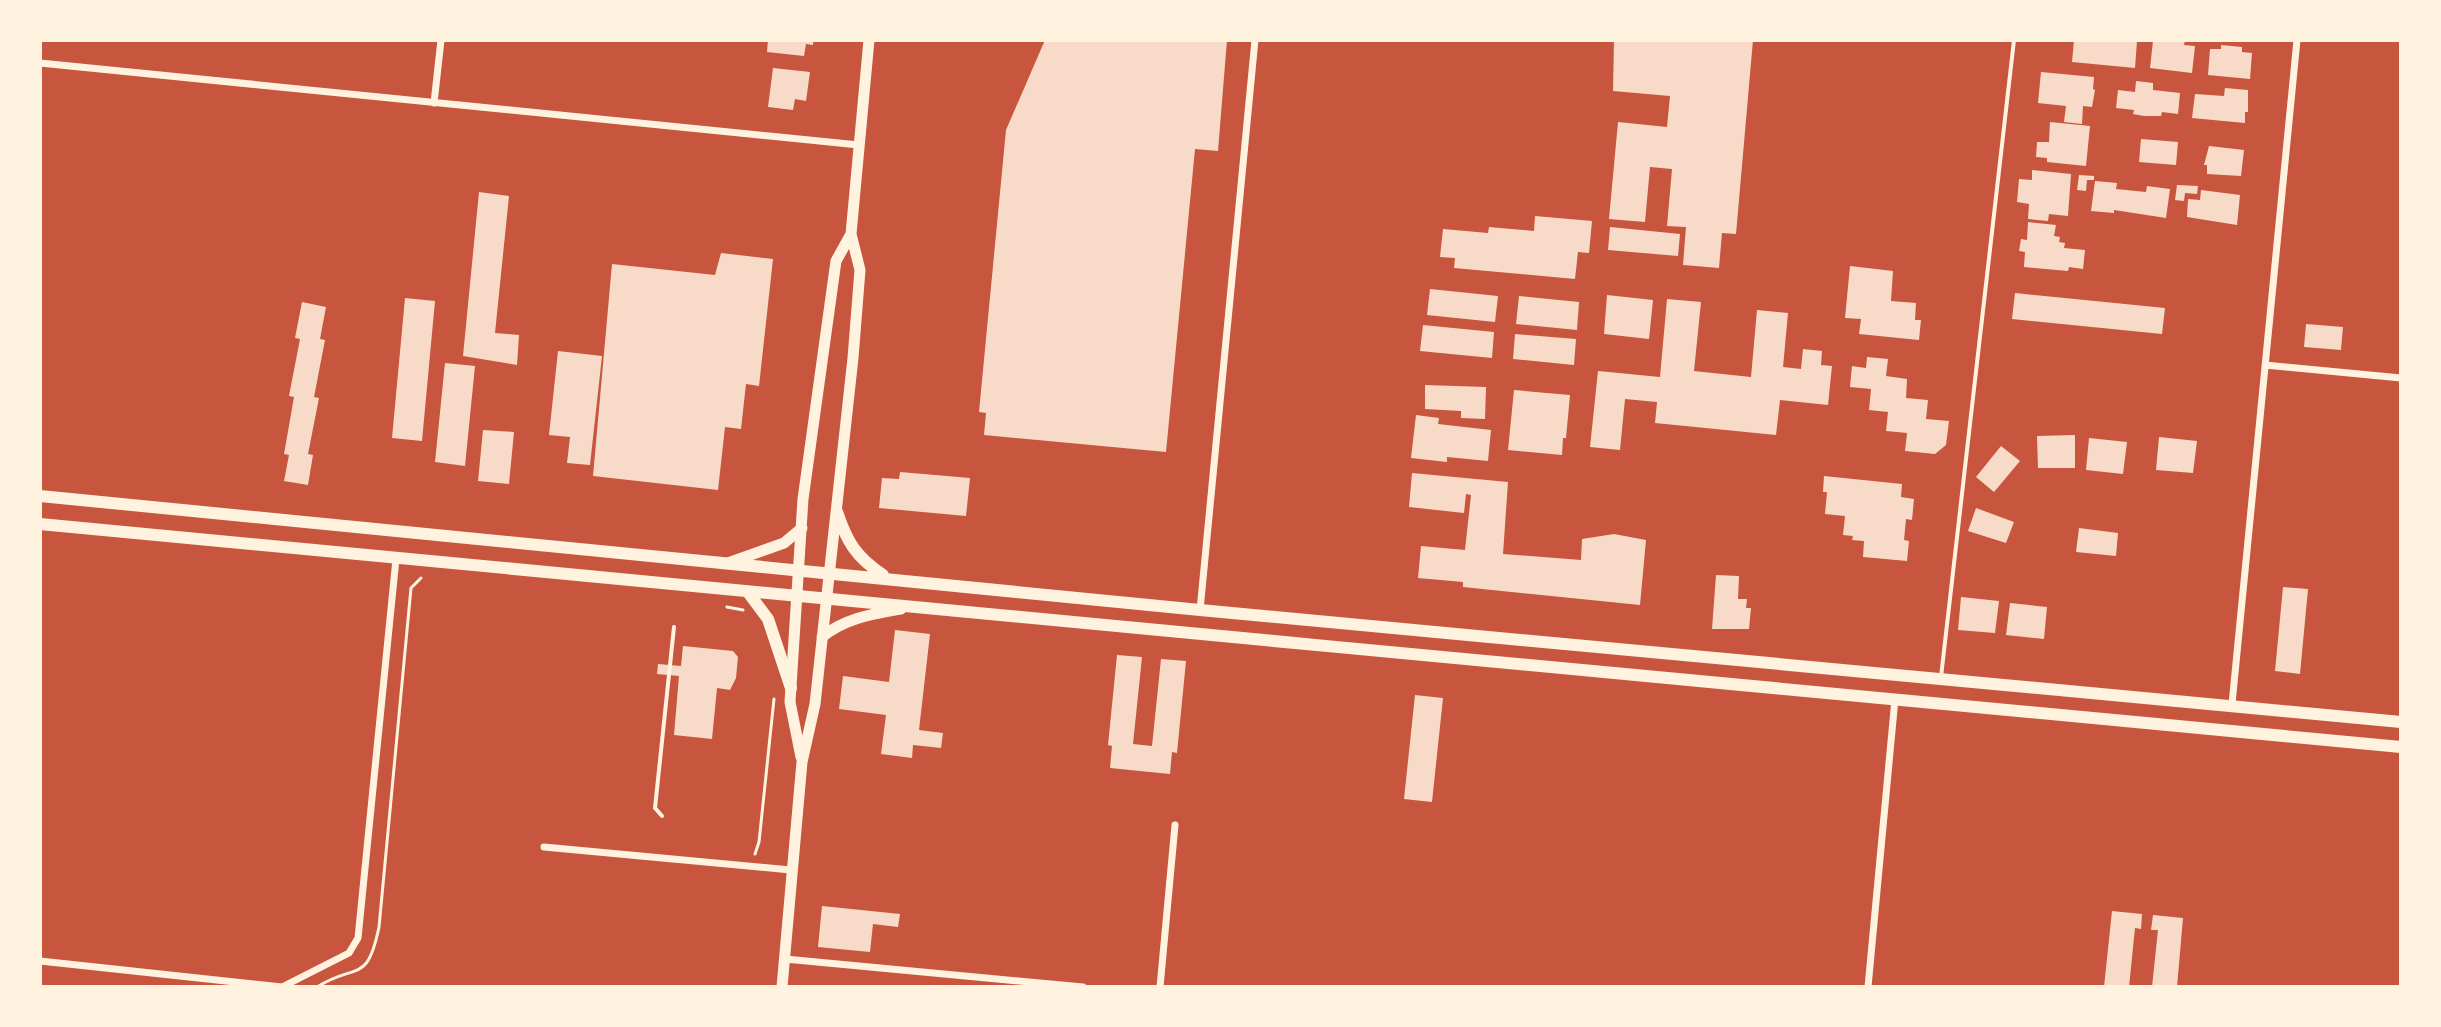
<svg xmlns="http://www.w3.org/2000/svg" width="2441" height="1027" viewBox="0 0 2441 1027" font-family="'DejaVu Sans',sans-serif">
<rect width="100%" height="100%" fill="#c8553d"/>
<path fill="#f7dbc8" d="M768 40H813V45L806 44 804 56 767 52Z
M1045 40H1227L1218 151 1195 149 1166 452 984 435 986 413 979 412 1006 130Z
M1614 40H1753L1736 234 1722 233 1719 268 1683 265 1686 227 1667 226 1672 169 1650 167 1645 222 1609 219 1618 122 1667 127 1670 96 1613 91Z
M2074 40 2137 41 2135 68 2072 62Z
M2163 40H2185L2184 45 2195 46 2192 73 2150 68 2153 41 2163 42Z
M2221 45 2242 47V52L2252 53 2250 79 2208 75 2210 49H2221Z
M773 68 810 72 806 101 795 99 793 110 768 107Z
M2041 72 2094 77 2093 89 2095 90 2092 107 2083 106 2082 124 2064 122 2066 106 2038 103Z
M2136 81 2153 83V90L2180 93 2178 114 2162 112 2161 116H2144L2133 114 2134 110 2116 108 2118 90 2135 92Z
M2225 88 2248 90V112H2245V123L2192 118 2195 94 2224 96Z
M2050 122 2090 126 2086 166 2047 162V158L2036 157 2037 142H2049Z
M2141 139 2178 142 2176 165 2139 162Z
M2209 146 2244 150 2241 176 2207 174V165H2204Z
M2032 170 2071 174 2068 216 2049 214 2048 221 2028 219 2029 204 2017 202 2019 179 2032 180Z
M2079 175 2094 176V180H2087L2086 191 2077 190Z
M2095 181 2117 183 2116 189 2146 192 2147 186 2170 189 2166 218 2114 210V213L2091 211Z
M2177 185 2198 186 2197 194 2185 193 2184 201 2175 200Z
M2201 190 2240 195 2237 225 2187 217 2188 199 2200 200Z
M479 192 509 196 495 333 519 335 517 365 463 356Z
M1535 216 1592 221 1589 253 1578 252 1575 279 1454 268 1455 258 1440 257 1443 229 1488 233 1489 227 1534 231Z
M2028 222 2056 225 2054 236 2060 237 2059 242 2065 243 2064 248 2085 250 2083 269 2069 267 2068 271 2024 267 2025 252 2019 251 2021 239 2027 240Z
M1610 227 1680 234 1678 256 1608 250Z
M721 253 773 259 759 386 746 384 741 429 725 427 718 490 593 476 612 264 715 275Z
M1850 266 1893 271 1891 301 1916 303 1915 320H1921L1919 340 1859 334 1861 319 1845 318Z
M1430 289 1498 296 1495 322 1427 315Z
M2015 293 2165 308 2162 334 2012 319Z
M1607 295 1653 300 1649 339 1604 334Z
M1519 296 1579 302 1577 330 1516 324Z
M405 298 435 301 422 441 392 438Z
M1667 299 1701 302 1694 371 1751 377 1757 310 1788 313 1783 367 1801 369 1803 349 1822 351 1821 365 1832 366 1828 405 1780 400 1776 435 1655 423 1657 402 1625 399 1620 450 1590 447 1598 371 1660 377Z
M302 302 326 307 320 339 325 340 314 397 319 398 308 454 313 455 308 485 284 481 289 455 284 454 294 397 289 396 300 339 295 338Z
M2306 324 2343 327 2341 350 2304 347Z
M1423 325 1494 332 1492 358 1420 351Z
M1515 334 1576 339 1574 365 1513 359Z
M558 351 602 356 590 465 567 463 570 437 549 435Z
M1867 357 1888 359 1886 376 1907 379 1906 398 1928 400 1926 419 1949 421 1946 445 1935 454 1905 451 1907 433 1886 431 1888 412 1869 410 1871 389 1850 387 1852 366 1866 368Z
M445 363 475 366 465 466 435 462Z
M1425 385 1486 387 1485 419 1461 418V411L1425 409Z
M1514 390 1570 395 1566 438H1563L1562 455 1508 450Z
M1416 415 1439 418 1438 424 1491 430 1488 461 1447 457V462L1411 458Z
M483 430 514 432 509 484 478 481Z
M2075 435V468H2038L2037 436Z
M2159 437 2197 441 2193 473 2156 470Z
M2089 438 2127 442 2123 474 2086 470Z
M2001 446 2020 461 1994 492 1976 477Z
M900 472 970 478 966 516 879 508 882 478 899 479Z
M1412 473 1508 482 1503 554 1581 560 1582 539 1614 534 1646 540 1640 605 1463 587V582L1418 578 1421 546 1465 550 1471 495 1466 494 1464 513 1409 507Z
M1824 476 1902 484 1901 497 1914 499 1912 520 1906 519 1904 540 1909 541 1907 561 1863 557 1864 541 1852 540 1853 536 1843 535 1845 516 1825 514 1827 492H1823Z
M1976 508 2014 522 2006 543 1968 531Z
M2079 528 2118 533 2116 556 2076 552Z
M1716 575 1739 576 1738 599H1747L1746 608H1751L1749 629H1712Z
M2283 587 2308 589 2300 674 2275 671Z
M1961 597 1999 601 1995 633 1958 630Z
M2010 603 2047 607 2044 639 2006 635Z
M895 630 930 634 919 730 943 733 941 748 913 745 912 758 881 754 886 715 839 709 843 676 889 682Z
M683 646 733 651 738 657 736 678 730 690 717 688 712 739 674 735 679 676 657 674 658 664 681 666Z
M1117 655 1142 657 1133 744 1152 746 1161 659 1186 661 1177 753 1172 752 1170 774 1110 768 1112 746 1108 745Z
M1415 695 1443 698 1432 802 1404 799Z
M822 906 900 914 898 927 873 924 870 952 818 947Z
M2112 911 2142 914 2141 929 2135 928 2129 987H2104Z
M2153 915 2183 918 2177 987H2152L2158 930H2151Z"/>
<g fill="none" stroke-linecap="round" stroke-linejoin="round">
<path stroke="#fff3e0" stroke-width="3" d="M727 607 743 610
M755 854 759 842 774 699
M317 987C357 962 367 985 379 927L411 588 421 578"/>
<path stroke="#fff3e0" stroke-width="4" d="M1941 677 2014 40
M662 816 655 808 674 627"/>
<path stroke="#fff3e0" stroke-width="7" d="M40 63 859 145
M434 103 441 40
M2265 365 2401 378
M1200 610 1255 40
M2232 704 2297 40
M544 847 791 870
M785 959 1083 987
M40 961 282 987
M282 987 349 953 358 938 396 559
M1160 987 1175 825
M1868 987 1895 699"/>
<path stroke="#fff3e0" stroke-width="11" d="M728 563 784 543 802 528
M822 637C845 618 873 614 901 609
M801 757 790 702 803 499 836 261 851 234
M782 987 802 762 815 704 853 358 860 270 851 234 869 40"/>
<path stroke="#fff3e0" stroke-width="12" d="M40 496 1200 610 2401 722
M837 512C847 542 856 557 883 575
M40 524C827 603 1614 670 2401 747
M747 591 768 619 791 688"/>
</g>
<rect width="2441" height="1027" fill="none" stroke="#fff3e0" stroke-width="84"/>
</svg>
